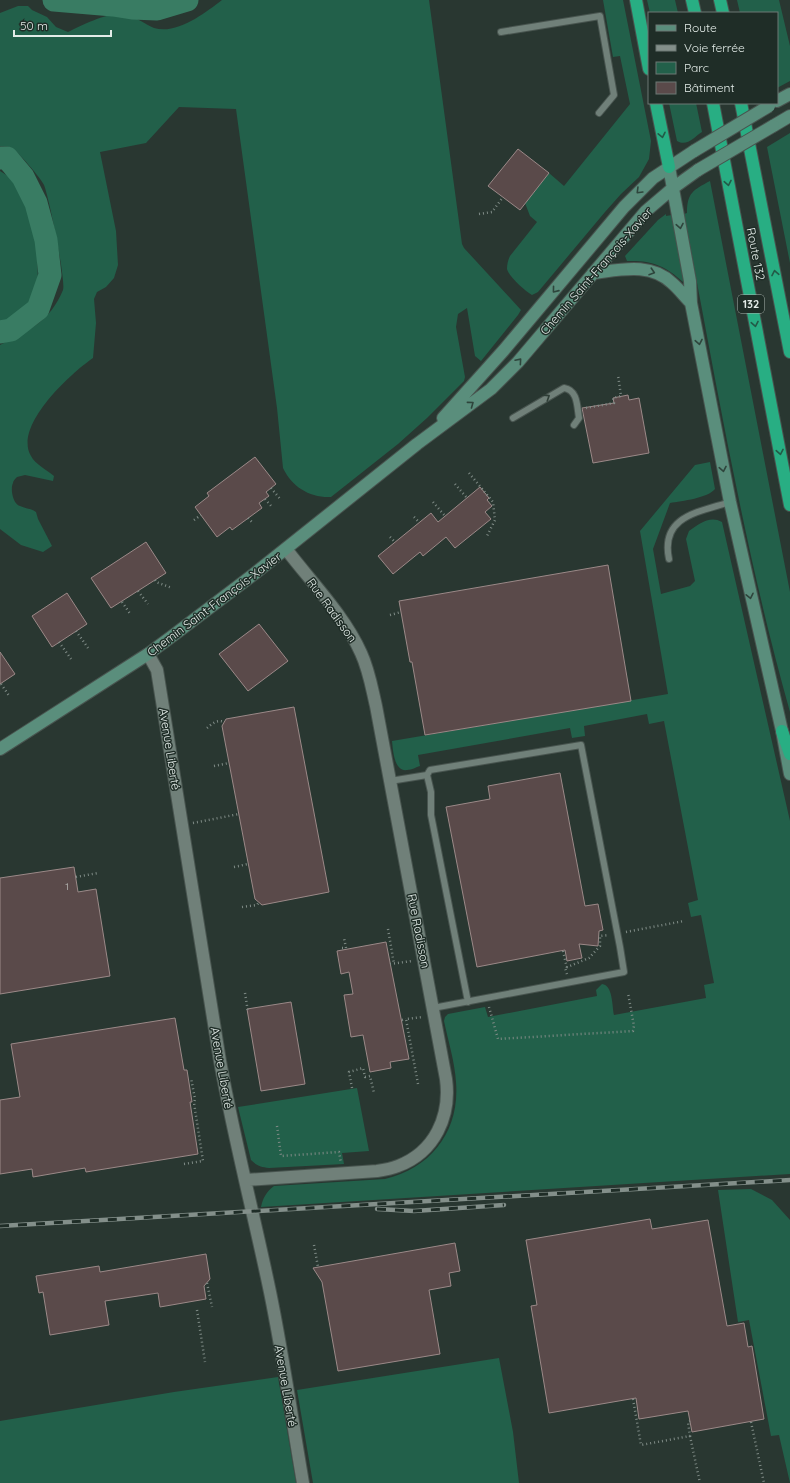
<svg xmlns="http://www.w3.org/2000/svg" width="790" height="1483" viewBox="0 0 790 1483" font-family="Quicksand,sans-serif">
<rect width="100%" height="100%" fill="#293731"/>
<path fill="#22604a" d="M222 0H429L462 244 464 248 521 310 518 315 481 361 475 356 467 308 458 314 456 327 465 377 464 381 427 418 398 444 331 497C310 498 292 487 283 468L277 408 236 109 179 107 146 143 100 152 116 231 118 265 114 278 106 287 97 292 94 299 96 323 93 358C71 373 13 426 31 456 35 464 47 470 54 476L53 481 25 475 17 477C15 479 13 481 13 483 10 489 13 504 20 506 26 509 30 508 36 512L38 519 52 546 43 552 21 545 0 529V345C29 330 49 323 63 290 66 281 49 197 44 185 40 177 19 153 12 148 9 146 4 147 0 146V13L18 6H28L32 10 47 17 56 27 68 32C83 25 108 12 123 14 134 15 144 24 154 28 177 35 205 13 222 0Z
M603 0H623L651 141 649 159 639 177 621 194 605 212 538 292 532 295C525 291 509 277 507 269 507 264 508 260 510 256L537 222 530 216 525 203 549 173 564 186 630 104 620 56 613 57Z
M647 0H675L678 13H650Z
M737 0H779L790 46V81L777 88V13H740Z
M669 103H696L702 132C694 137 687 147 677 141Z
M790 133V263L767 147Z
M0 171 16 181 25 203 37 247 38 283 31 303 14 320 0 323Z
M710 181 790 592V712C744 549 716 381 684 214L687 213C687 193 693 190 710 181Z
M666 214V216L672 215 684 281 683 282C665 265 650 260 627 261L625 256 658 220Z
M710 462 715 489C708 498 682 501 670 503L653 549 661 594 690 586 695 581 686 539 689 531C699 524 710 515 722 522L790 821V1174L261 1207C263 1198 266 1192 274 1186L385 1179C432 1168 460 1130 456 1082 455 1063 448 1040 444 1021L445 1017 448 1014 485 1007 488 1017 597 996 596 990 602 984C613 985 612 1006 614 1015L706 998 704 985 714 983 701 915 691 917 688 903 698 900 664 721 649 724 647 714 584 726 585 736 572 738 570 728 418 755 420 766C416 767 412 770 407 770 394 772 393 750 392 741L668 694 640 531 695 465Z
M357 1088 369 1151 342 1153 344 1164 269 1168C261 1167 257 1166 251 1160L238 1107Z
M751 1189 772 1200 790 1220V1483L779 1435 771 1436 749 1320 738 1322 718 1190Z
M499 1358 513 1432 519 1483H313L297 1390Z
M278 1377 296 1483H0V1421L174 1392Z"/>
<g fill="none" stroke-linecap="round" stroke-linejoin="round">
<path stroke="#397c63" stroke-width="23" d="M54 0 113 5 132 8 157 9 187 0
M0 158H7L23 177 36 203 46 240 50 275 38 309 11 330 0 332"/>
</g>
<path fill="#5a4a4a" stroke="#9b8988" d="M518 149 549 173 520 210 488 186Z
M628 395 629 400 639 398 649 453 593 463 582 408 614 403 613 398Z
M255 457 276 484 266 492 269 496 259 503 262 508 232 530 230 527 217 537 195 507 209 496 207 493Z
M480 487 489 498 487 500 492 506 485 512 491 519 455 548 446 537 423 556 420 552 393 574 378 556 431 513 438 522Z
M146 542 166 573 111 608 91 578Z
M608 565 631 701 425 735 412 662H410L399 601Z
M67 593 87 624 52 647 32 616Z
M259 624 288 661 248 691 219 654Z
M0 652 15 674 0 684Z
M294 707 329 892 262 905 255 899 222 726 226 719Z
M560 773 585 906 598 904 603 930 599 931 598 946 579 944 582 958 567 961 565 950 477 967 446 807 490 799 488 786Z
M74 867 78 892 96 889 110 976 0 994V878Z
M386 942 409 1059 390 1062 391 1068 370 1072 363 1035 351 1037 344 995 353 994 349 972 341 974 337 951Z
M291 1002 305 1084 261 1091 247 1009Z
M175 1018 184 1070H187L192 1102H190L198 1154 86 1172 85 1168 33 1177 32 1169 0 1174V1100L20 1097 11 1044Z
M650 1219 652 1229 708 1220 727 1326 744 1323 748 1347 752 1346 764 1419 692 1432 688 1411 639 1419 636 1398 549 1413 531 1306 537 1305 526 1240Z
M455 1243 460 1271 449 1273 451 1286 429 1290 440 1354 338 1371 322 1282 313 1268Z
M206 1254 210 1279 204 1286 206 1299 160 1307 158 1293 105 1301 109 1325 50 1335 43 1292 39 1293 36 1276 99 1266 100 1272Z"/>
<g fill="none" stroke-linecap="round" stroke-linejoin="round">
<g stroke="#48544f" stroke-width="8">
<path id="lane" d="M501 32 600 16 614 95 599 113
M513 418 564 388C578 390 577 407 579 418L574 425
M669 559C660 516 699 512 730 502
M427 775 431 792V815L468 1002
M390 781 427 775 430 770 581 745 620 947 624 972 433 1008"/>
</g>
<g stroke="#48544f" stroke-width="14">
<path id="street" d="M148 654 157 670 220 1061C234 1139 254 1215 270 1292 283 1355 292 1419 303 1483
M246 1180 377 1171C384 1170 391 1169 398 1166 435 1152 451 1116 446 1079L376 706C372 689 369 670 361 653 344 615 312 583 286 549"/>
</g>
<g stroke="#48544f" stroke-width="14">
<path id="secondary" d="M777 101 790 94
M773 126 790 116
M669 167 690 281 691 303 730 502 782 731 790 774
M593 273C620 270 650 262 672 283 679 289 685 297 691 303
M443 418 504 350 624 207 653 178 694 151
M0 749 148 654 175 634 254 574 417 444 491 389 518 362 646 211 673 188 698 170"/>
</g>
<g stroke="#48544f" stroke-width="14">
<path id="highway" d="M636 0 649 69
M692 0 695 13
M720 0 723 13
M656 103 669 167
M713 103 790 505
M741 103 790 352
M782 731 790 754"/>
</g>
<path stroke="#7f8b86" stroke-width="2.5" stroke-dasharray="1 3" stroke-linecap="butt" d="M479 214 492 212 503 197
M586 408 614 403 613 398 621 396 618 375
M469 473 493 502 495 520 487 536
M455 484 467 498
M271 488 281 500
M265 499 272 507
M433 502 445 516
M414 517 419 522
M248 518 252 522
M194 520 201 515
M390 537 395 542
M155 580 156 582 172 588
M138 591 148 604
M122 602 131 615
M390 615 401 612
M76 631 88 648
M59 642 71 659
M1 684 10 697
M207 728C212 724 217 719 224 722
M214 766 229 763
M193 823 239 814
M234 867 248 864
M76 877 98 873
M242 907 257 905 259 902
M388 929 394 964
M626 932 684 921
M342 948H346L344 938
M563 951 567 968
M390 964 412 961
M567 974 565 968 589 958 600 946V936L609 935
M245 993 248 1012
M489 1007 498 1039 633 1031 634 1026 628 993
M402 1020 406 1019
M418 1084 406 1019 423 1017
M352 1088 349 1072 363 1068 365 1077 370 1076 374 1093
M277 1126 281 1156 339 1152 341 1163
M184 1164 203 1161 194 1103 195 1099 191 1078
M314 1245 318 1267
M207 1283 212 1307
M197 1310 205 1362
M633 1399 641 1445 690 1436 688 1422 690 1421
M751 1422 764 1483
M690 1436 700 1483"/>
<use href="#lane" stroke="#708079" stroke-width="6"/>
<use href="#street" stroke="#708079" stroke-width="12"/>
<use href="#secondary" stroke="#5a8e7c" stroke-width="12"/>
<use href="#highway" stroke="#28ae83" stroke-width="12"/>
<g stroke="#838f8a" stroke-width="4.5">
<path id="rail" d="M377 1209 414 1211 504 1205
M0 1226 790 1180"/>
</g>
<use href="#rail" stroke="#1f2d27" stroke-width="3" stroke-dasharray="9" stroke-linecap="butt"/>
<g stroke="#48544f" stroke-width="14" stroke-linecap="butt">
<path id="secondary-bridge" d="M694 151 769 106
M698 170 773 126"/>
</g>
<use href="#secondary-bridge" stroke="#5a8e7c" stroke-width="12"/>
</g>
<defs><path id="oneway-chevron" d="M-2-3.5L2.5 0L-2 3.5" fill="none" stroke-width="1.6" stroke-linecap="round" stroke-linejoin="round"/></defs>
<g stroke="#225a47">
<use href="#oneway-chevron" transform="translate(662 135) rotate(78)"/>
<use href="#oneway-chevron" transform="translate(728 183) rotate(79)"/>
<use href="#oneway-chevron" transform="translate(775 273) rotate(-101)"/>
<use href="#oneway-chevron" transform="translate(755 324) rotate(79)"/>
<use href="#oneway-chevron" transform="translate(780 452) rotate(79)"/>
</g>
<g stroke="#2e453c">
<use href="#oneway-chevron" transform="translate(639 191) rotate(135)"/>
<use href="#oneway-chevron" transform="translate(680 226) rotate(79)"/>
<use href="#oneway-chevron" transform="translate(652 272) rotate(18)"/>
<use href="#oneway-chevron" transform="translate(555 290) rotate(129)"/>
<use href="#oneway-chevron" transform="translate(699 342) rotate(79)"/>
<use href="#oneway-chevron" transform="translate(519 361) rotate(-49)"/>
<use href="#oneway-chevron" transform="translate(471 404) rotate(-36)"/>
<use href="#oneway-chevron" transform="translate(723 469) rotate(79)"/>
<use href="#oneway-chevron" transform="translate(750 596) rotate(78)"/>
</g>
<use stroke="#2f3e37" href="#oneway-chevron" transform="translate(547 397) rotate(-33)"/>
<g text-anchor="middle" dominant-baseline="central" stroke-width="3" stroke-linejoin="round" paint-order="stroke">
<g font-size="10" fill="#c1c4c0">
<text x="67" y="886">1</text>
</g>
<rect fill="#1f2d27" stroke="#a8b3ae" stroke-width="1" x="738" y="295" width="26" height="18" rx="3"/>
<g font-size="11" font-weight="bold" fill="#e3ece8">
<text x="751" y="304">132</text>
</g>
<g font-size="12" fill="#e3ece8" stroke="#1f2d27">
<text transform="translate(756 254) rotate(79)">Route 132</text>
<text transform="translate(596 271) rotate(-49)">Chemin Saint-François-Xavier</text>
<text transform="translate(214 604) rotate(-37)">Chemin Saint-François-Xavier</text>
<text transform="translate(332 610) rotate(54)">Rue Radisson</text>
<text transform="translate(170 749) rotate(81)">Avenue Liberté</text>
<text transform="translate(419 931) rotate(79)">Rue Radisson</text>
<text transform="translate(222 1068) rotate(80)">Avenue Liberté</text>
<text transform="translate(286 1386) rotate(80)">Avenue Liberté</text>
</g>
</g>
<rect x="648" y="12" width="130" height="92" fill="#1f2d27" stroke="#6d7974"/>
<rect x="656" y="25" width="20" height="6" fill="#5a8e7c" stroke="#6d7974"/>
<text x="684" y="32" font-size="12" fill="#e3ece8">Route</text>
<rect x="656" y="45" width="20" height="6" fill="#838f8a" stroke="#6d7974"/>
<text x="684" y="52" font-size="12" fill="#e3ece8">Voie ferrée</text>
<rect x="656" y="62" width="20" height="12" fill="#22604a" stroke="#6d7974"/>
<text x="684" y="72" font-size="12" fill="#e3ece8">Parc</text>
<rect x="656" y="82" width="20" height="12" fill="#5a4a4a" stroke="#6d7974"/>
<text x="684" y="92" font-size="12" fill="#e3ece8">Bâtiment</text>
<path d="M14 30v6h97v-6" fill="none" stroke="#e3ece8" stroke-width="2"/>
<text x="20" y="30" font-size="12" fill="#e3ece8" stroke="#1f2d27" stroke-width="3" paint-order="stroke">50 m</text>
</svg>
